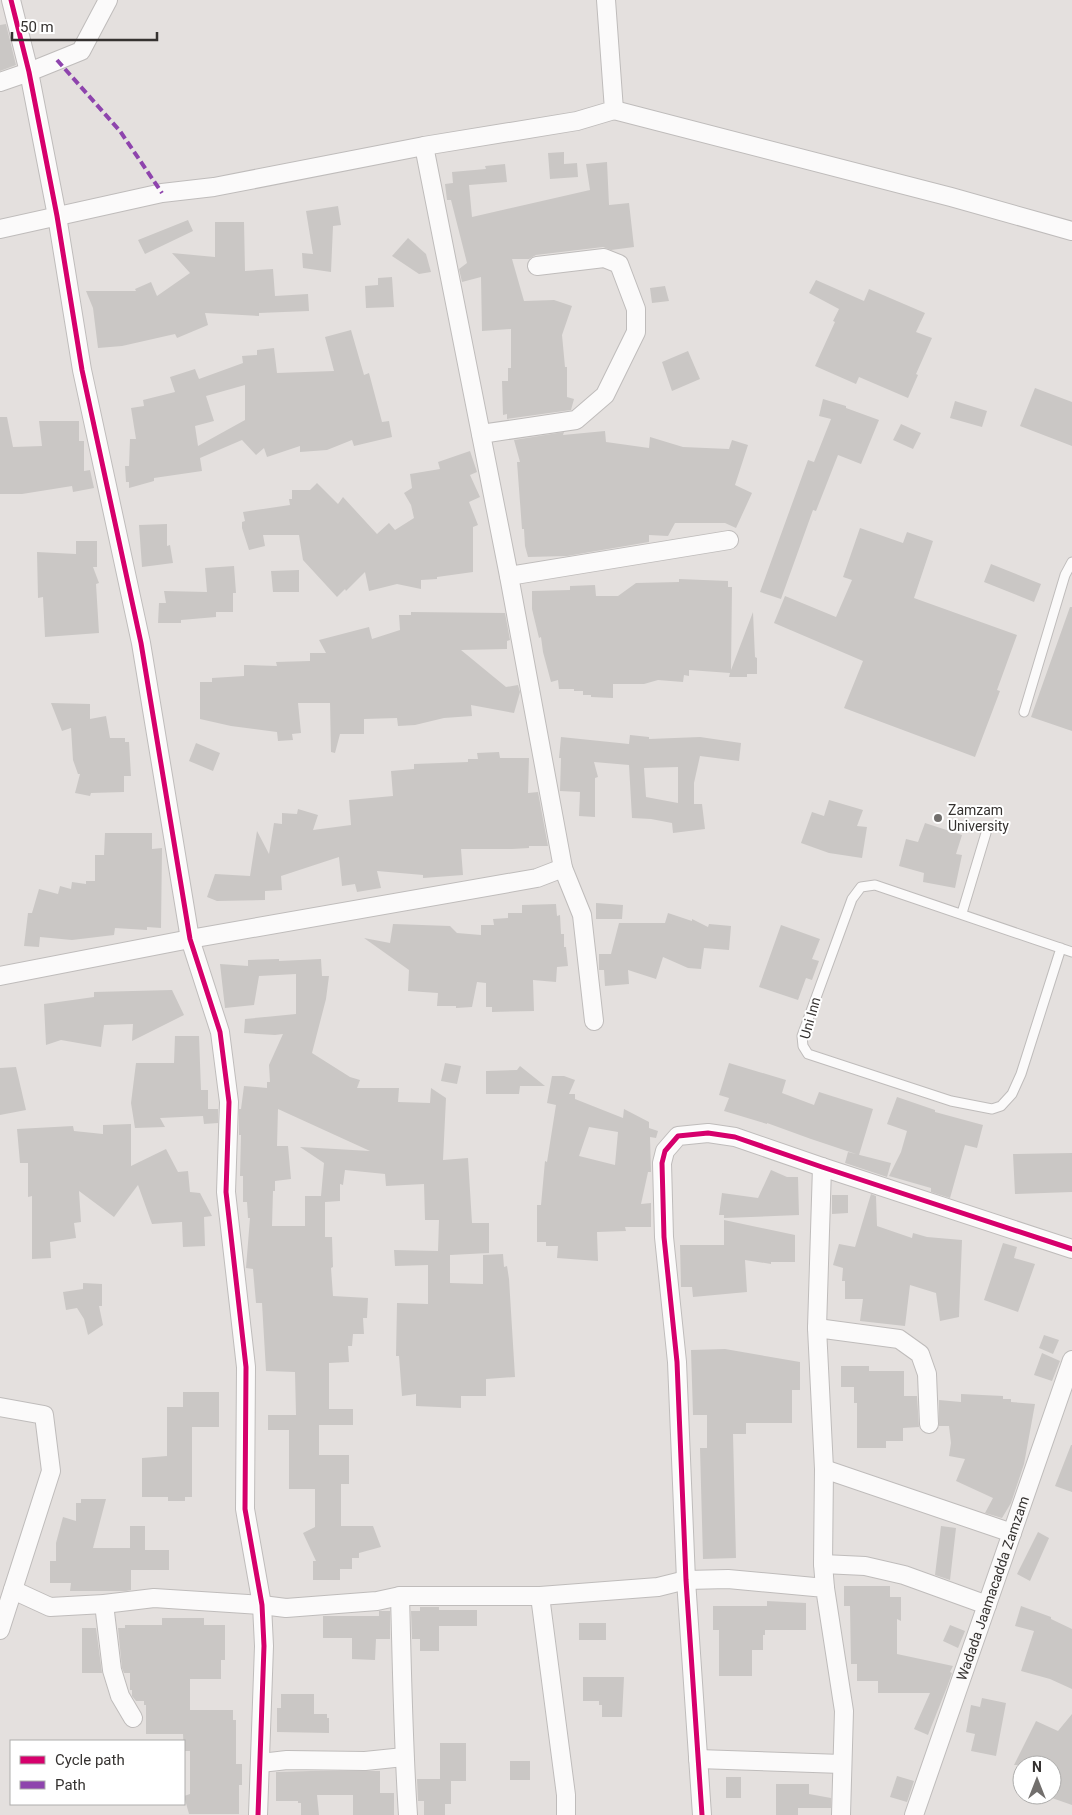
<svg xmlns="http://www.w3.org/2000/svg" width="1072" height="1815" viewBox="0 0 1072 1815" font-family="Roboto,sans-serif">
<rect width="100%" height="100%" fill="#e4e0de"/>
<path fill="#cac7c5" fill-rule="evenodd" d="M6 24 16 65 0 71V25Z
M564 152V164L577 163 578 177 550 179 548 153Z
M607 162 609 205 629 203 634 247 611 250 603 247 536 255 529 259H512L524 301 554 300 572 306 562 335 565 367H567V397L574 399 571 410 507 419V414L503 415 502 381H508V368H511V329L482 331 481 277 462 282 459 269 467 263 451 200H447L445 184 453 183 452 172 486 169 485 166 505 164 507 182 469 185 472 217 590 190 586 164Z
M338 206 341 225 333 226 331 272 303 268 302 253 313 254 306 211Z
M188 220 193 231 145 254 138 240Z
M215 222H244L245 271 273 269 275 296 308 294 309 311 259 313V316L205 313 208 325 177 338 175 334 122 346 98 348 93 308 86 291H136L135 289 151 282 157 296 190 273 172 253 215 257Z
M408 238 426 254 431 272 419 274 392 256Z
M392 277 394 307 366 308 365 286 378 285V278Z
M816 280 864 301 869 289 925 313 916 332 932 338 916 374 918 375 908 398 859 377 856 384 815 366 835 322 833 321 839 309 809 293Z
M665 286 669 301 652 303 650 288Z
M351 330 364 375 369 373 382 422 389 421 392 437 354 446 352 440 327 450 300 452V446L267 457 264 448 256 455 242 440 200 458 202 471 154 478V481L129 488V482H126L125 466H129L130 439H136L131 408 144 406 143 400 175 392 170 377 195 369 199 379 243 363 242 356 257 355V350L274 348 277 373 334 371 325 337ZM245 385V420L198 446 195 426 214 421 206 396Z
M688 351 700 379 672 391 662 362Z
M1035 388 1072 402V446L1020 426Z
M823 399 846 406V408L879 420 861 464 838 455 816 511 813 510 781 599 760 592 808 460 814 462 831 419 819 416Z
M955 401 987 411 982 427 950 418Z
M0 417H7L13 447 42 446 39 421H79V441H84V471L90 470 94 488 73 492 72 486 22 494H0Z
M901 424 921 433 913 449 893 440Z
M605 431 606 442 649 448 650 437 683 447 729 449 732 440 748 445 735 485 752 493 736 528 725 523H675L668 536 649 535V542L567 556 528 557 525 546 524 529H522L517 462H520L514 440 564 432 563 435Z
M470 451 477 472 470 475 480 497 469 502 478 525 473 527V572L437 577V579L421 580V589L397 584 369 591 365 572 346 591 345 589 337 597 303 560 299 535H263L265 546 249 550 242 528V522L245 521 243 512 290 505 289 499H292V490H310L317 483 338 504 343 497 377 534 389 523 395 530 414 518 411 505 404 493 412 488 410 474 440 469 438 462Z
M167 524V546L170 545 173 563 142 567 139 525Z
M860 528 903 543 907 532 933 541 914 598 1017 635 997 690 1000 691 975 757 844 708 863 661 774 623 785 596 836 617 852 580 843 577Z
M76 541H97V567H93L99 583 96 584 99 633 45 637 43 597 38 598 37 552 76 554Z
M991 564 1041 584 1034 602 984 582Z
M234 566 236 593H233V612H216V617L181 620V623H158L159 603H166L164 591 207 592 205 568Z
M299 570V592H273L271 571Z
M679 579 728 581V587H732L731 670 753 612 755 657 757 658V674H747V677H729L730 673 689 670V676L684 675 683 682 658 680 644 684H613V698L591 697V695H583V691H574V689H559L558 680 551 682 543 652 541 637 539 638 532 609V591L570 590V586L595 585 596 596H618L636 583 679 582Z
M1070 607H1072V731L1031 717Z
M411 612 505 613 510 640 507 641V649L461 650 506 687 518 685 520 692 514 713 471 705 472 716 444 718 415 725 398 726 397 718 364 719V734H340L335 753 331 752 330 703H298L301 733 292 734 293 740 278 741 277 732 231 726 200 719V682H212V678L244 676V665L277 666 276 662 310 661V653H326L319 640 369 627 372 639 400 630 399 615H411Z
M51 703 90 704V719L106 716 110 738H125V742H129L131 776H124V792L91 793 90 796 75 793 80 774H78L73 760 71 728 62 731Z
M630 735 649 737V739L700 737 741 743 739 761 700 756 694 783V804H702L705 829 673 833 672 823 651 819 632 818 629 765 594 762 598 777 595 778V817L579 816 580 792 560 791 561 758H559L561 737 629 744ZM678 767V803L646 797 644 768Z
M196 743 220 753 213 771 189 761Z
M499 752 500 758H529L528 793 538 792 548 846H529V848L512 849H461L463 875 423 878V875L377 871 381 888 357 892 355 884 342 886 339 857 281 876 282 890 265 891V900L217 901 207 897 215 874 250 876 257 831 269 854 274 823 282 824V813L297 814 298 809 318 815 313 830 351 825 349 800 393 796 391 771 414 769V764L468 762V759H478L477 753Z
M829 800 863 810 857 826 867 827 862 858 829 853 801 843 812 812 824 816Z
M925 823 962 835 956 854 962 855 955 888 923 882 924 873 899 866 906 839 918 842Z
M105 833H152V849L162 848 161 928 147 927V930L115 928 114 935 72 940 40 937 39 947 24 946 28 913H32L39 889 58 894 60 886 71 889 72 882 86 884V881H95V855H104Z
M596 903 623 905 622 919H596Z
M556 904 557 916 560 915 561 934H564V947H566L568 966 557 967 556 982 533 980 534 1011 492 1012V1007H486V983L477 982 472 1007 456 1008V1006H437L438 993 408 991 409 970 364 938 390 943 393 924 450 926 457 933 481 935V925H494L493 919 508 918V913H522V905Z
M668 913 692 921V919L708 927 709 924 731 926 729 950 704 948 701 969 688 968 663 957 656 979 628 970 629 984 605 986 604 970H599V954H611L619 923H665Z
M781 925 820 939 812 959 819 961 812 980 806 978 798 1000 759 987Z
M279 959V961L321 959 322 976H329L326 999 312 1053 350 1077 360 1080 357 1088H399L398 1102 430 1103 431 1088 446 1098 443 1160 468 1158 472 1223H489V1253L450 1255V1283L483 1284V1255L503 1254 504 1267 507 1266 509 1279 515 1377 486 1379V1396H461V1408L416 1406V1394L402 1396 399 1356H396L397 1303 428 1304V1265L395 1266 394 1250 438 1251 439 1220H425L424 1184 386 1186 385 1174 345 1170 343 1185 340 1184V1201L325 1202V1237H332L333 1267 331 1268 333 1296 368 1298 367 1318H363L364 1334H353L352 1346H348L349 1362 329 1363V1409H353V1425H319V1455H349V1484H341V1526H373L381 1547 359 1553V1558H352V1569H340V1580H313V1561H316L303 1533 315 1527V1489H289V1430H268V1415H296L295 1372 266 1371 262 1303H256L253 1269 246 1268 250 1218H248L247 1202H243V1176H240L241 1135H239V1109H241L244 1086 267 1088V1082H270L269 1065 283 1034 275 1035 244 1033 245 1019 296 1014V974L259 976 254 1005 225 1008 220 964 248 966V960ZM278 1109 370 1151 300 1147 324 1163 321 1196H305V1226H272L273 1191H275V1181L291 1179 288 1146H277Z
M172 990 184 1015 132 1041 133 1024 104 1025 101 1047 61 1040 46 1045 44 1004 94 997V992Z
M175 1036H199L201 1090H208V1109H218V1123L204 1124 203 1116 160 1118 165 1127 135 1128 131 1103 136 1063H174Z
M445 1063 461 1066 457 1084 441 1081Z
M729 1063 786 1080 782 1093 814 1105 819 1092 873 1109 859 1155 811 1139 767 1123V1124L724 1111 729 1098 719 1095Z
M520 1066 545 1086H520L519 1094H486V1071L517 1070Z
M16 1067 26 1110 0 1115V1068Z
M552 1076H564L575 1080 569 1094H575V1099L623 1118 624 1109 649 1122V1128L658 1131 656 1138 650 1137 651 1172H648L641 1204 651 1203V1227H625L626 1231 597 1232 598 1261 557 1258 558 1246H546V1242H537V1205H541L545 1161 547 1162 556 1105 547 1103ZM589 1127 618 1132 615 1165 579 1156Z
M897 1097 935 1110V1112L983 1125 977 1148 965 1145 950 1198 931 1192V1188L889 1176 901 1152 907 1131 887 1124Z
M131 1124V1166L166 1149 178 1172 188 1171 190 1192 200 1193 212 1216 204 1217 205 1246 183 1247 182 1222 152 1224 138 1185 114 1217 79 1191 81 1222 74 1223 76 1238 50 1242 51 1258 32 1259V1196L28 1197V1163H20L17 1129 73 1126 74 1131 103 1134V1125Z
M848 1152 891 1163 887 1177 845 1163Z
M1072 1153V1192L1015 1194 1013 1154Z
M771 1170 787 1177H798L799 1215 724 1218V1215H719L722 1193 758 1198Z
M871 1194 876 1196 877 1226 912 1238 913 1233 927 1237 962 1240 959 1317 940 1321 936 1293 910 1285 905 1326 860 1321 863 1299H845V1281H842L843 1268 833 1265 839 1244 855 1247Z
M832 1195H848V1213L832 1214Z
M724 1220 795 1235V1262H771V1264L745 1260 747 1292 693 1297 692 1287H681L680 1245H724Z
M1003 1243 1017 1247 1014 1258 1035 1264 1018 1312 984 1300Z
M83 1283 102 1284V1306H99L103 1325 88 1335 84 1319 77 1308 66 1310 63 1292 83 1289Z
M1044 1335 1059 1340 1053 1354 1039 1348Z
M725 1349 800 1362V1390H792V1423H746V1434H733L736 1558 703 1559 700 1448H707V1415H693L691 1350Z
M1042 1353 1060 1361 1052 1381 1034 1375Z
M841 1366H869V1371H904V1396H917L919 1427 903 1428V1441H886V1448H857V1403H854V1387H841Z
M183 1392H219V1427H192V1497H185V1501H168V1497H142V1458L167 1456V1407H183Z
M961 1394 1003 1396V1399H1011V1402L1035 1404 1024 1464 1011 1503 1002 1518 985 1513 993 1498 956 1481 965 1459 949 1456 951 1443 949 1426H939V1400L961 1402Z
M1071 1445H1072V1492L1055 1486Z
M81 1499H106L93 1548H130V1526H145V1550H169V1570H131V1590L126 1591H70L71 1583H50V1561H56V1543L63 1517 76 1521V1503H81Z
M941 1526 956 1528 950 1580 935 1575Z
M1038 1532 1049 1538 1030 1581 1017 1574Z
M844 1586H890V1597H901V1621L897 1619V1654L953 1666 950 1672 952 1673 947 1687 928 1735 914 1729 930 1693H878V1681H857V1664H851L850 1606H844Z
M767 1601 806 1603V1630H765V1635H763V1650H752V1676H719V1630H713V1606H767Z
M1021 1606 1051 1617V1619L1072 1629V1689L1050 1679 1021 1671 1034 1631 1015 1626Z
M420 1607H439V1610H477V1626H439V1651H420V1639H412L411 1611H420Z
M379 1611H390V1639H376L375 1660 352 1659V1638H323V1616H379Z
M162 1618H204V1625H225V1660H221V1679H190V1710H233V1720H236V1764H242V1785H239V1814H189L184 1796 190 1794V1751H184L183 1734H146V1705H144V1701H136L132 1696V1690H130V1673H124L122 1668 118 1628H125V1625H162Z
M579 1623H606V1640H579Z
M950 1625 965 1631 958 1648 943 1641Z
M82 1628H96L102 1673H82Z
M583 1677H624L622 1717H602V1705H599V1701H583Z
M281 1694H314V1714H327V1718H329V1733L277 1732V1708H281Z
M982 1698 1006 1703 996 1756 971 1751 975 1734 966 1732 971 1705 980 1707Z
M1072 1714V1805L1052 1798V1765H1014L1036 1721 1058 1731Z
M440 1743H466V1781H451V1804H445V1815H424V1801H418L417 1779H440Z
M510 1761H530V1780H510Z
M311 1771H380V1793H394V1815H353V1795H317L319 1815H301V1803H298V1801H276V1772Z
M897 1776 914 1781 907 1802 890 1797Z
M726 1777H741V1798H726Z
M776 1784H809V1794L831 1798V1808H798V1815H776Z"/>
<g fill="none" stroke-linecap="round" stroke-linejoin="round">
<g stroke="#bfbcbb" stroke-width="11">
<path id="service" d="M1024 712 1065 575 1072 562
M962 913 986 833
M1061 948 1021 1074 1012 1094 1001 1106 992 1109 951 1101 808 1054 803 1046 802 1036 852 899 861 887 875 885 1072 952"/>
</g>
<g stroke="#bfbcbb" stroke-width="20">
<g id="minor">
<path d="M11 0 29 72 57 216 82 370 141 643 190 939 220 1032 229 1102 226 1192 246 1367 245 1509 262 1605 264 1646 258 1815"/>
<path d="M0 82 29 72 81 51 108 0"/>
<path d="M614 110 951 197 1072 231"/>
<path d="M424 146 509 576 563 868"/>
<path d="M0 229 162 193 214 187 424 146 577 121 614 110 606 0"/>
<path d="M481 434 576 420 605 395 636 332V309L619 264 604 258 537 266"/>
<path d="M509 576 729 540"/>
<path d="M0 976 190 939 537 878 563 868 582 915 594 1021"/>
<path d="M817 1328 822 1167"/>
<path d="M0 1407 44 1415 51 1471 0 1630"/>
<path d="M824 1469 1012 1533"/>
<path d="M823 1564 865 1566 904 1575 987 1605"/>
<path d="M825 1588 823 1564 824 1469 817 1328 899 1339 920 1354 927 1374 929 1424"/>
<path d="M13 1590 50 1607 104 1604 154 1598 262 1605 286 1608 377 1601 400 1596H540L658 1587 686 1580 728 1579 825 1588 844 1711 841 1815"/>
<path d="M400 1596C402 1669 403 1742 408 1815"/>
<path d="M540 1596 566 1795V1815"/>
<path d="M104 1604 112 1670 120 1696 133 1718"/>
<path d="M698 1759 842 1764"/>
<path d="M261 1763 287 1760 365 1761 404 1757"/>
<path d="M702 1815 686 1580 677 1362 664 1237 662 1163 665 1151 678 1136 708 1133 735 1137 822 1167 1072 1249"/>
<path id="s1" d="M914 1815 1072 1360"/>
</g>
</g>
<use href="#service" stroke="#fbfafa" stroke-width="9"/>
<use href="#minor" stroke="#fbfafa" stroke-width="18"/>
<path stroke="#8e44ad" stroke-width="4" stroke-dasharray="8 4" stroke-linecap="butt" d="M57 60 120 131 162 193"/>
<g stroke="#fff" stroke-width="8">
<path id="cycleway" d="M11 0 29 72 57 216 82 370 141 643 190 939 220 1032 229 1102 226 1192 246 1367 245 1509 262 1605 264 1646 258 1815
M702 1815 686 1580 677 1362 664 1237 662 1163 665 1151 678 1136 708 1133 735 1137 822 1167 1072 1249"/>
</g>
<use href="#cycleway" stroke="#d6006c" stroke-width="5"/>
</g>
<circle fill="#726f6d" stroke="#fff" stroke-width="2" cx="938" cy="818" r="5"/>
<g text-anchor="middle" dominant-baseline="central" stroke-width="4" stroke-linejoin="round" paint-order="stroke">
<g font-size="14" fill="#353230" stroke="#fff" text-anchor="start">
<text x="948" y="810">Zamzam<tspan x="948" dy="16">University</tspan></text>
</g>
<g font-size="14" fill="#353230" stroke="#fff">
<text transform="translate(810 1018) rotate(-74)">Uni Inn</text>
<text stroke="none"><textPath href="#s1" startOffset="240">Wadada Jaamacadda Zamzam</textPath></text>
</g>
</g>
<rect x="10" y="1740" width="175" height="65" fill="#ffffff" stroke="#aeadac"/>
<rect x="20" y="1756" width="25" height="8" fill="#d6006c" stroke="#aeadac"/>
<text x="55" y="1765" font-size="15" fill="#353230">Cycle path</text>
<rect x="20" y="1781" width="25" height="8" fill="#8e44ad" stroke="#aeadac"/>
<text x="55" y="1790" font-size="15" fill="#353230">Path</text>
<g transform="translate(1037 1780)"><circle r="24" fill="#ffffff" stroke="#aeadac"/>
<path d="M0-4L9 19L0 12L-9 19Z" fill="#726f6d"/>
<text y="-8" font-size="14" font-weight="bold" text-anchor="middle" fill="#353230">N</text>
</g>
<path d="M12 32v8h145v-8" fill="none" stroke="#353230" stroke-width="2.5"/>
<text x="20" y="32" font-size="15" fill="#353230" stroke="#ffffff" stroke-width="4" paint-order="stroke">50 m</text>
</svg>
